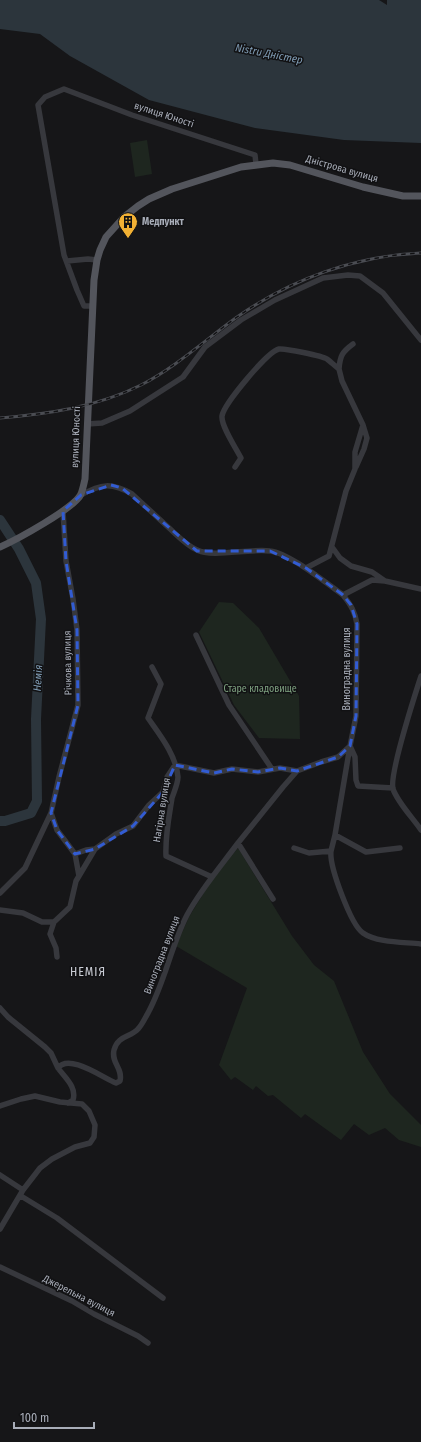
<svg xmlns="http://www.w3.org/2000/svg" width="421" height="1442" viewBox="0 0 421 1442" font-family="'Fira Sans Condensed',sans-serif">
<rect width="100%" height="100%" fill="#161618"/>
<path fill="#1e261f" d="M147 140 152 174 135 177 130 143Z
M219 602 233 603 259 628 299 696 300 739 259 738 234 705 199 632Z
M238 848 292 936 314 965 334 981 363 1052 390 1094 421 1125V1147L399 1140 385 1128 369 1135 354 1124 341 1140 305 1114 301 1118 273 1095 268 1096 256 1086 253 1090 235 1077 231 1080 219 1065 247 988 176 946 189 917 211 881Z"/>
<path fill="#2c353c" d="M0 0H379L387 5V0H421V143L344 140 255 128 149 100 70 56 40 34 0 29Z"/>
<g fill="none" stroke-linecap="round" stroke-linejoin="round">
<path stroke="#2c353c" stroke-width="10" d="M0 520 19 549 36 583 41 619 36 719 37 801 31 813 5 821H0"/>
<path stroke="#37383d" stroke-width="5.5" d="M67 261 88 259 97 260
M92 306H84L77 290 64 255 38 105 45 97 64 89 132 115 255 155 256 164
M339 369 342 381 363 425 367 438 364 449 356 467
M87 424 102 423 130 411 183 377 205 347 241 320 275 300 323 278 348 275 360 276 383 293 421 340
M235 467 241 458C236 448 221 426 222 416 224 404 267 352 279 349 285 348 322 356 327 359 331 362 335 366 339 369 340 356 342 352 353 344
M81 495C101 484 111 482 132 494 144 505 156 516 168 527 177 535 186 545 197 550 212 558 251 548 270 551 289 553 326 583 343 595L372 580 385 581
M63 511 66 561 73 599 77 630 78 705 59 777 51 813 57 830 75 854
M332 547 340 558 351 566 372 572 385 581 421 589
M306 568 329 556 346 491 355 469V452L363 425
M196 635 229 705 272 769
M152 667 161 684 148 718C160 735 176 755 178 777 178 783 174 792 172 798 169 817 165 836 166 856L212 877
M421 676C415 695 389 774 393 789 398 803 413 818 421 830
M335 835 350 746 356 716 357 624C355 612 351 605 343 595
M238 843 283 787 297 771 321 762 338 757 350 746 355 757 356 780 358 786 393 788
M294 848 309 853 331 851 335 835 366 852 400 848
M331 851C329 866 351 925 363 933 377 943 405 942 421 944
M79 876 75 854 86 850 95 849
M0 893 25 868 51 813
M0 910 23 913 42 922H54
M57 957 56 948 50 934 54 922 70 907 76 881 79 876 95 849 116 834 133 826 149 805 163 792 167 777 175 765 214 773 232 769 258 772 280 768 297 771
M0 1008 8 1017 45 1047 51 1053 58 1068
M68 1103 73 1100C77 1087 65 1078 58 1068 69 1053 103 1078 116 1083L120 1081C123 1068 111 1063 114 1050 118 1035 130 1038 138 1029 142 1025 145 1018 148 1013 165 982 171 946 187 915 201 889 221 866 238 843L273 899
M0 1106 21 1099 35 1096 60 1102 82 1104 89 1111 95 1125 94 1137 90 1143 75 1147 52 1159 40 1168 23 1190 0 1229
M0 1175 23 1190
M21 1196 57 1218 163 1298
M0 1267 72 1301 94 1314 138 1336 148 1343"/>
<path stroke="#53555c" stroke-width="7" d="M0 547C16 540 75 508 81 494 83 489 84 483 85 479L94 280 97 260 100 250 106 237 124 217 138 206 149 199 172 189 241 167 273 163 290 165 363 187 403 196H421"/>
<g stroke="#4a4c52" stroke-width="3">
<path id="rail" d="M0 418C48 414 97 407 141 385 176 367 205 340 237 317 291 279 355 256 421 253"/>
</g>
<use href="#rail" stroke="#111113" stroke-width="1.5" stroke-dasharray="4.5" stroke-linecap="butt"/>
</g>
<path fill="none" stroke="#325cd3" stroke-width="3" stroke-dasharray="8 5" stroke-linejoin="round" d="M111 485 122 488 197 551H270L306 568 343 595 351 605 357 624 356 716 350 746 338 757 297 771 280 768 258 772 232 769 214 773 175 765 163 792 133 826 95 849 75 854 57 830 51 813 78 705 77 630 66 561 63 511 81 495Z"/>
<defs>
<g id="building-pin" transform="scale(1)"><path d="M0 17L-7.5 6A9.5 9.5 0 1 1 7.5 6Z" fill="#f2b134" stroke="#111113"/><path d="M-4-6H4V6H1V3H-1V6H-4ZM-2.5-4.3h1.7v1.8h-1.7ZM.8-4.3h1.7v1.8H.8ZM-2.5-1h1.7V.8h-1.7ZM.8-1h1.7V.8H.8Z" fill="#111"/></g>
</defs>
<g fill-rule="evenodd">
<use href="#building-pin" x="128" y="222"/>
</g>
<g text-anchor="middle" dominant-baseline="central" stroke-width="3" stroke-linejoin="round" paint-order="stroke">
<g font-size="10" fill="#a8adb8" stroke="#111113">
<text transform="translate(164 115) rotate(18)">вулиця Юності</text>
<text transform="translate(342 169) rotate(16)">Дністрова вулиця</text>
<text transform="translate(76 437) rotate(-88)">вулиця Юності</text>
<text transform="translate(68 663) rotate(-91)">Річкова вулиця</text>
<text transform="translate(347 669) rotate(-90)">Виноградна вулиця</text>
<text transform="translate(162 810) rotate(-81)">Нагірна вулиця</text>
<text transform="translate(162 955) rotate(-69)">Виноградна вулиця</text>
<text transform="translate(79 1296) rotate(27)">Джерельна вулиця</text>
</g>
<g font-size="10" font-weight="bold" fill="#a8adb8" stroke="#111113" text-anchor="start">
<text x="142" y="222">Медпункт</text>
</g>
<g font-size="10" fill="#7fa381" stroke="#111113">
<text x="260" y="689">Старе кладовище</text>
</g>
<g font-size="11" font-style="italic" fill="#7f9bb3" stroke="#111113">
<text transform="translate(269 54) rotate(11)">Nistru Дністер</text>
<text transform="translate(38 678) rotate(-87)">Немія</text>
</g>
<g font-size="12" letter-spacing="1" fill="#c9ccd4" stroke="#111113">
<text x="88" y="972">НЕМІЯ</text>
</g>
</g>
<path d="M14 1422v6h80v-6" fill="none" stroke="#a8adb8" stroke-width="2"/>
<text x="20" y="1422" font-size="12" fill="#a8adb8" stroke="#111113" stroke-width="3" paint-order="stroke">100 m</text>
</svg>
